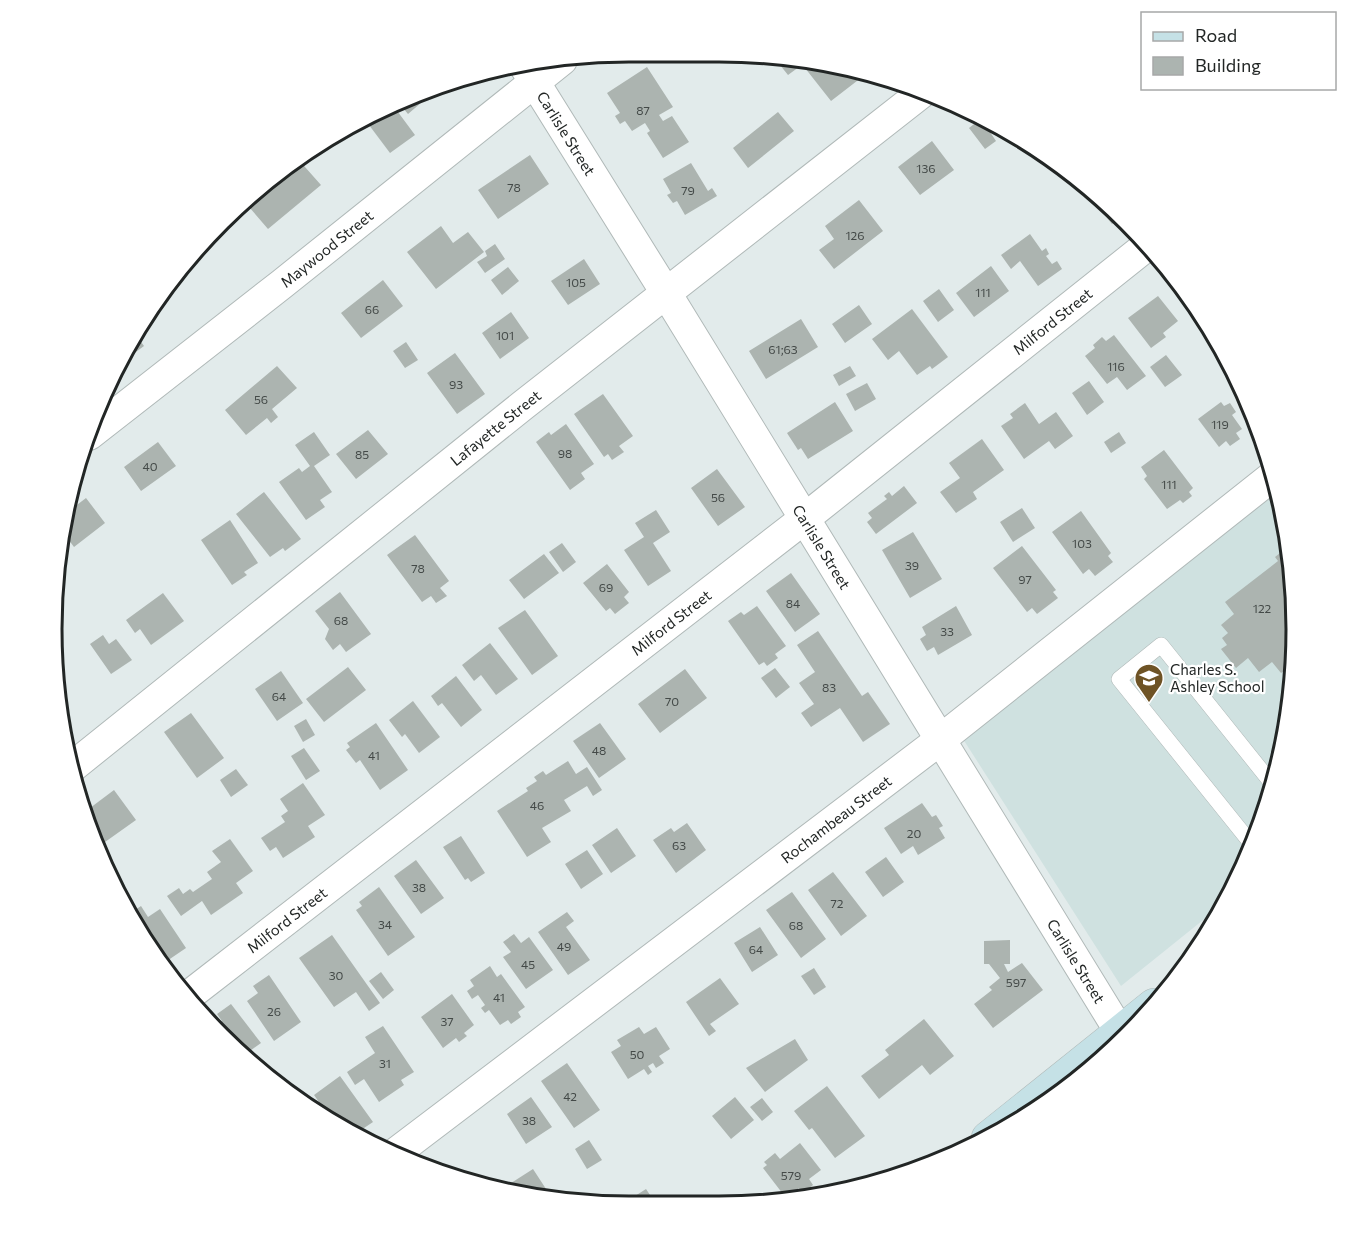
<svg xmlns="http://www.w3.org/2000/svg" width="1348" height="1257" viewBox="0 0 1348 1257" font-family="Commissioner,sans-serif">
<rect width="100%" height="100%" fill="#e2ebeb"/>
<path fill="#cfe1e0" d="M1277 488 1292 553 1296 666 1277 778 1238 884 1228 900 1121 986 963 739Z"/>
<path fill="#acb4b0" d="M772 55 799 59 803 64 788 75Z
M814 62 863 70 866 74 831 101 805 68Z
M647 67 673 107 659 115 663 121 672 116 689 142 663 158 647 133 650 131 645 123 632 131 625 121 620 124 615 116 620 113 607 93Z
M453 83H456L439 96 434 90Z
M425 93 419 98 422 102 408 114 398 102Z
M392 104 415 135 390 153 363 117 373 110Z
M778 112 794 131 748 168 733 148Z
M984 116 999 125 990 132 996 141 985 149 969 128Z
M932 141 954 170 920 195 898 167Z
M530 155 549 184 498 219 478 190Z
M297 158 321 185 268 229 244 201 277 170Z
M691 163 708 191 712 188 717 196 685 215 677 201 673 203 667 195 671 193 663 179Z
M1089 187 1121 217 1112 224 1085 191Z
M859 200 883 231 834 269 819 250 834 239 825 226Z
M441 226 453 243 468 232 484 252 436 289 407 252Z
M1030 234 1042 251 1046 248 1049 254 1046 256 1052 264 1057 261 1062 269 1038 286 1020 261 1011 269 1001 255Z
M495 244 505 259 485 273 477 262 487 256 485 251Z
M584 259 600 284 568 305 551 281Z
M991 266 1009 291 974 317 956 293Z
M508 267 519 281 502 295 491 280Z
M383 280 403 306 361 338 341 313Z
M1180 284 1197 309 1190 314 1172 290Z
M939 289 954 310 938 322 923 301Z
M1158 296 1178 321 1163 333 1166 337 1151 348 1128 318Z
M859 305 872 324 845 343 832 324Z
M912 309 948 357 932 369 930 366 917 375 899 351 888 360 872 339Z
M511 312 529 338 500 359 482 333Z
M801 319 818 347 766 379 749 351Z
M134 332 144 346 125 360 122 356Z
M1114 335 1146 376 1127 390 1117 377 1107 384 1085 356 1095 348 1093 345 1102 337 1106 341Z
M406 342 418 360 405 368 393 351Z
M455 353 485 394 457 414 427 373Z
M1166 355 1182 375 1165 387 1150 367Z
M277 366 297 388 272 409 278 417 271 423 267 418 246 435 225 410Z
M850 366 856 376 839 386 833 375Z
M1089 381 1104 402 1087 415 1072 393Z
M867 383 876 399 855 411 846 394Z
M603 394 633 436 619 446 624 452 612 460 608 454 604 457 574 414Z
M835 402 853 431 808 459 801 448 798 450 787 433Z
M1221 402 1224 406 1230 403 1236 412 1232 415 1242 429 1236 433 1240 439 1230 446 1226 441 1219 447 1198 419Z
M1025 403 1039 424 1056 412 1073 436 1055 449 1049 441 1024 459 1001 426 1013 418 1010 414Z
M566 424 594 464 581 473 585 479 570 490 536 442 549 432 551 435Z
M368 430 388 454 356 479 336 454Z
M314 432 330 455 314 466 332 492 320 500 325 507 306 520 279 482 299 468 302 472 310 466 295 445Z
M1119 432 1126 443 1111 453 1104 442Z
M982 439 1004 470 973 492 977 499 956 513 940 492 960 478 949 463Z
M158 442 176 466 141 491 124 467Z
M1164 450 1193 488 1189 492 1192 496 1183 503 1180 500 1167 509 1144 479 1147 476 1141 467Z
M717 469 745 507 718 526 691 488Z
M904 486 917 503 876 534 867 522 872 518 868 513 887 499 884 496 889 492 892 496Z
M264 492 301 539 285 551 283 548 270 557 236 514Z
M86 498 105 523 74 547 62 531 65 514Z
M1022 508 1035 528 1013 542 1000 522Z
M656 510 670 532 653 543 671 571 648 586 624 550 644 537 635 523Z
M1081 511 1111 553 1108 556 1113 562 1095 576 1089 569 1083 574 1052 532Z
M230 520 258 563 244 572 247 575 232 585 201 540Z
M913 532 942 579 910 598 882 550Z
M415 535 449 581 440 588 447 596 436 603 431 596 422 602 387 555Z
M562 543 576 562 563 572 549 552Z
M1290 545 1296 662 1281 673 1272 662 1259 672 1248 658 1236 668 1221 649 1227 645 1222 638 1228 633 1221 625 1234 614 1225 602 1278 561 1275 557Z
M1022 546 1056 590 1053 592 1058 598 1037 614 1032 608 1027 612 993 568Z
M544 554 559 573 524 599 509 580Z
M607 564 629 592 624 597 629 603 615 614 610 608 606 611 583 583Z
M791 573 820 614 795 632 766 591Z
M340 592 371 634 346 652 340 644 333 650 325 639 329 629 315 611Z
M163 593 184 621 151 645 140 629 135 633 126 620Z
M757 606 786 646 775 654 778 658 767 666 764 662 759 665 728 621 741 612 744 615Z
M956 606 972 635 938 655 934 647 927 651 920 639 926 635 922 627Z
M525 610 558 656 532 675 498 628Z
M818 631 862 696 868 692 890 724 863 742 840 708 811 727 801 713 814 704 799 683 815 672 797 645Z
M103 635 109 644 116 639 132 660 111 674 90 644Z
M490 643 518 679 496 695 481 675 474 681 462 665Z
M348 667 366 690 324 722 306 699Z
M775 668 790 687 776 698 761 678Z
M685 669 707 698 660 733 638 704Z
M281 671 303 703 277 721 255 689Z
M456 676 482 710 461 727 442 703 438 706 431 696Z
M56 695 66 708 58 714 56 704Z
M413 701 440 737 419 753 405 734 402 737 389 720Z
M191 713 224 758 197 778 164 732Z
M306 719 315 735 303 742 294 726Z
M376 723 408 770 380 790 360 760 356 763 346 750 350 747 347 743Z
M600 723 626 759 599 778 573 741Z
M304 748 320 771 306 780 291 756Z
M568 761 576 774 587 767 602 790 593 796 587 786 564 800 571 811 542 828 551 842 527 857 497 811 528 791 526 788 537 781 534 777 543 771 546 775Z
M236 769 248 785 231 797 220 780Z
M303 783 325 815 308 826 315 837 283 858 276 847 270 851 261 838 285 822 281 816 288 811 280 799Z
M114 790 136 820 98 847 82 814Z
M922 803 932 817 936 815 943 826 939 828 945 838 918 855 913 846 901 854 884 828Z
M687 823 706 850 676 873 653 840 671 828 674 832Z
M617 828 636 856 611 873 592 845Z
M461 836 485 873 471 882 468 878 465 880 443 847Z
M230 839 253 871 236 883 243 893 211 915 202 901 181 916 167 896 179 888 183 894 190 889 193 892 212 879 207 872 221 862 212 851Z
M587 850 603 874 581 889 565 864Z
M886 857 904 882 883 897 865 872Z
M416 860 444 898 421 914 394 876Z
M833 872 867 916 841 936 808 890Z
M379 887 415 937 388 956 356 910 362 906 359 902Z
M792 892 826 939 801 958 766 910Z
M141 906 148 917 160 909 186 948 161 965 148 949 136 925 142 921 135 910Z
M567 912 574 921 566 927 590 960 568 975 538 932Z
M760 927 778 955 752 972 734 943Z
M514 934 521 943 529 937 553 970 526 989 503 957 511 952 503 942Z
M332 935 380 1003 369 1011 356 992 334 1007 299 958Z
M1010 940V964H1004L1008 972 1022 963 1043 990 993 1028 974 1004 992 990 989 987 1000 978 989 964H984V941Z
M490 966 497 977 501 974 525 1007 518 1012 521 1017 511 1024 508 1020 500 1025 489 1010 485 1013 481 1008 485 1005 478 995 472 999 467 991 474 986 470 980Z
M814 968 826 987 814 995 801 976Z
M381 972 394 990 383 999 369 981Z
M269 975 301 1022 274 1041 247 1001 258 993 253 986Z
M720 978 739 1004 710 1024 716 1031 709 1036 686 1002Z
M452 994 474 1025 464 1033 467 1036 459 1042 456 1038 443 1048 421 1017Z
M231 1004 261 1043 243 1056 220 1037 213 1028 222 1021 217 1014Z
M924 1019 954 1056 930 1075 922 1065 879 1099 861 1076 889 1055 885 1050Z
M383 1026 414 1072 401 1080 404 1085 379 1102 364 1079 355 1085 347 1072 375 1053 365 1037Z
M639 1027 644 1034 656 1027 670 1049 659 1056 664 1063 656 1068 653 1063 648 1066 652 1072 648 1075 644 1069 628 1079 611 1052 621 1046 617 1040Z
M795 1039 808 1060 765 1092 746 1068Z
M567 1063 600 1110 574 1128 541 1081Z
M340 1076 373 1122 355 1134 333 1122 314 1095Z
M827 1086 865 1136 835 1158 812 1128 809 1130 794 1111Z
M531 1097 552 1127 526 1144 507 1114Z
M735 1097 754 1120 731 1139 712 1116Z
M762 1098 773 1112 762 1121 750 1107Z
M589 1140 602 1160 587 1169 575 1149Z
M800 1143 821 1170 809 1179 813 1185 802 1194 799 1188 786 1198 763 1168 767 1165 764 1162 775 1153 780 1159Z
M533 1169 548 1192 540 1197H537L535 1194 530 1196 513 1194 508 1185Z
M646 1189 656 1204 655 1205 641 1206 635 1196Z"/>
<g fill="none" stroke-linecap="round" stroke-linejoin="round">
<g stroke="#b0b9b8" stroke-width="16">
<path id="service" d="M1255 837 1250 842 1119 679 1161 645 1274 786"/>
</g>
<g stroke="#b0b9b8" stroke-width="32">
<g id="minor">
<path id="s1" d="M522 62 666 293 1120 1032"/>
<path id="s2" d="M89 435 282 284 562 60"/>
<path id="s3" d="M71 768 522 406 924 91"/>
<path id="s4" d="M187 997 804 519 1149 244"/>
<path id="s5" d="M393 1155 940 740 1274 475"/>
</g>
</g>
<g stroke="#b0b9b8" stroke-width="34">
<path id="secondary" d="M988 1138 1154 1005"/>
</g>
<use href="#service" stroke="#fff" stroke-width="15"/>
<use href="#minor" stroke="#fff" stroke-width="30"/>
<use href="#secondary" stroke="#c5e1e6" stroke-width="33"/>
</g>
<defs>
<g id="school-pin" transform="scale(1.5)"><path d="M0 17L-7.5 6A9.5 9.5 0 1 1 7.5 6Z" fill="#6e5325" stroke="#fff"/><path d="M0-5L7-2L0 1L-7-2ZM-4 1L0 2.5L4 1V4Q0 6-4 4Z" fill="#fff"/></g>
</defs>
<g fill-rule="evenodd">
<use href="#school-pin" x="1149" y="678"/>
</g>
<g text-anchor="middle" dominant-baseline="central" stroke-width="4.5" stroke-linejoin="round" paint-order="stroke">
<g font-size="12" fill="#444a48">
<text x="643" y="110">87</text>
<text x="926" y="168">136</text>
<text x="514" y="187">78</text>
<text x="688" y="190">79</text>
<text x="855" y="235">126</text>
<text x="576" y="282">105</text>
<text x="983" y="292">111</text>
<text x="372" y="309">66</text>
<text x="505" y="335">101</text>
<text x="783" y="349">61;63</text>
<text x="1116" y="366">116</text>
<text x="456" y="384">93</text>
<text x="261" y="399">56</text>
<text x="1220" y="424">119</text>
<text x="565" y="453">98</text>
<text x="362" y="454">85</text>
<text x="150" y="466">40</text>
<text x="1169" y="484">111</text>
<text x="718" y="497">56</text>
<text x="1082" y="543">103</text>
<text x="912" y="565">39</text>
<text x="418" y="568">78</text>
<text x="1025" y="579">97</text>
<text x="606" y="587">69</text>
<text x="793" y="603">84</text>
<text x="1262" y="608">122</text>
<text x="341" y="620">68</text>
<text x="947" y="631">33</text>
<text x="829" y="687">83</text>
<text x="279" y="696">64</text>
<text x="672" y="701">70</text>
<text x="599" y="750">48</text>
<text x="374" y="755">41</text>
<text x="537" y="805">46</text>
<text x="914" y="833">20</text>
<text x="679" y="845">63</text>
<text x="419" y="887">38</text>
<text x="837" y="903">72</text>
<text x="385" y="924">34</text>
<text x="796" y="925">68</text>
<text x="564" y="946">49</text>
<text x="756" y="949">64</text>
<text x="528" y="964">45</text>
<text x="336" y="975">30</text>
<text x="1016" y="982">597</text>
<text x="499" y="997">41</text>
<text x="274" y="1011">26</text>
<text x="447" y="1021">37</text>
<text x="637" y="1054">50</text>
<text x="385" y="1063">31</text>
<text x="570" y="1096">42</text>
<text x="529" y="1120">38</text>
<text x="791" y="1175">579</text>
</g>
<g font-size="15" fill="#222625" stroke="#fff">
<text stroke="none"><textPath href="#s1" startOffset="84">Carlisle Street</textPath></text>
<text stroke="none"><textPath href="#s2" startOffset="302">Maywood Street</textPath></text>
<text stroke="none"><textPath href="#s4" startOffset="1098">Milford Street</textPath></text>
<text stroke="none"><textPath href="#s3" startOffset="544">Lafayette Street</textPath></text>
<text stroke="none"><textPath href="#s1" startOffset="570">Carlisle Street</textPath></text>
<text stroke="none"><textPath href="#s4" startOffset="612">Milford Street</textPath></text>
<text stroke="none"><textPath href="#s5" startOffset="556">Rochambeau Street</textPath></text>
<text stroke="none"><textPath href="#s4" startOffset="126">Milford Street</textPath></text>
<text stroke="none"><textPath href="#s1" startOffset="1056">Carlisle Street</textPath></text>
</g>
<g font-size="15" fill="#222625" stroke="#fff" text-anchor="start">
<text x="1170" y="669">Charles S.<tspan x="1170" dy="17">Ashley School</tspan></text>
</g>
</g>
<path d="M0 0H1348V1257H0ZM629 62H719A567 567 0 0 1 1286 629V629A567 567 0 0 1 719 1196H629A567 567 0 0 1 62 629V629A567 567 0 0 1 629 62Z" fill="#fff" fill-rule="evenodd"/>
<path fill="none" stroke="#222625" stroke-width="3" d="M629 62H719A567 567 0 0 1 1286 629V629A567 567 0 0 1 719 1196H629A567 567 0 0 1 62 629V629A567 567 0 0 1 629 62Z"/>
<rect x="1141" y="12" width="195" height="78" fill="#ffffff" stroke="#a7a8a8" stroke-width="1.5"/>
<rect x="1153" y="32" width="30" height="9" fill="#c5e1e6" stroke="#a7a8a8" stroke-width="1.5"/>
<text x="1195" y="42" font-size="18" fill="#222625">Road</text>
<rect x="1153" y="57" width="30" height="18" fill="#acb4b0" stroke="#a7a8a8" stroke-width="1.5"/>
<text x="1195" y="72" font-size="18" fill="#222625">Building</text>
</svg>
